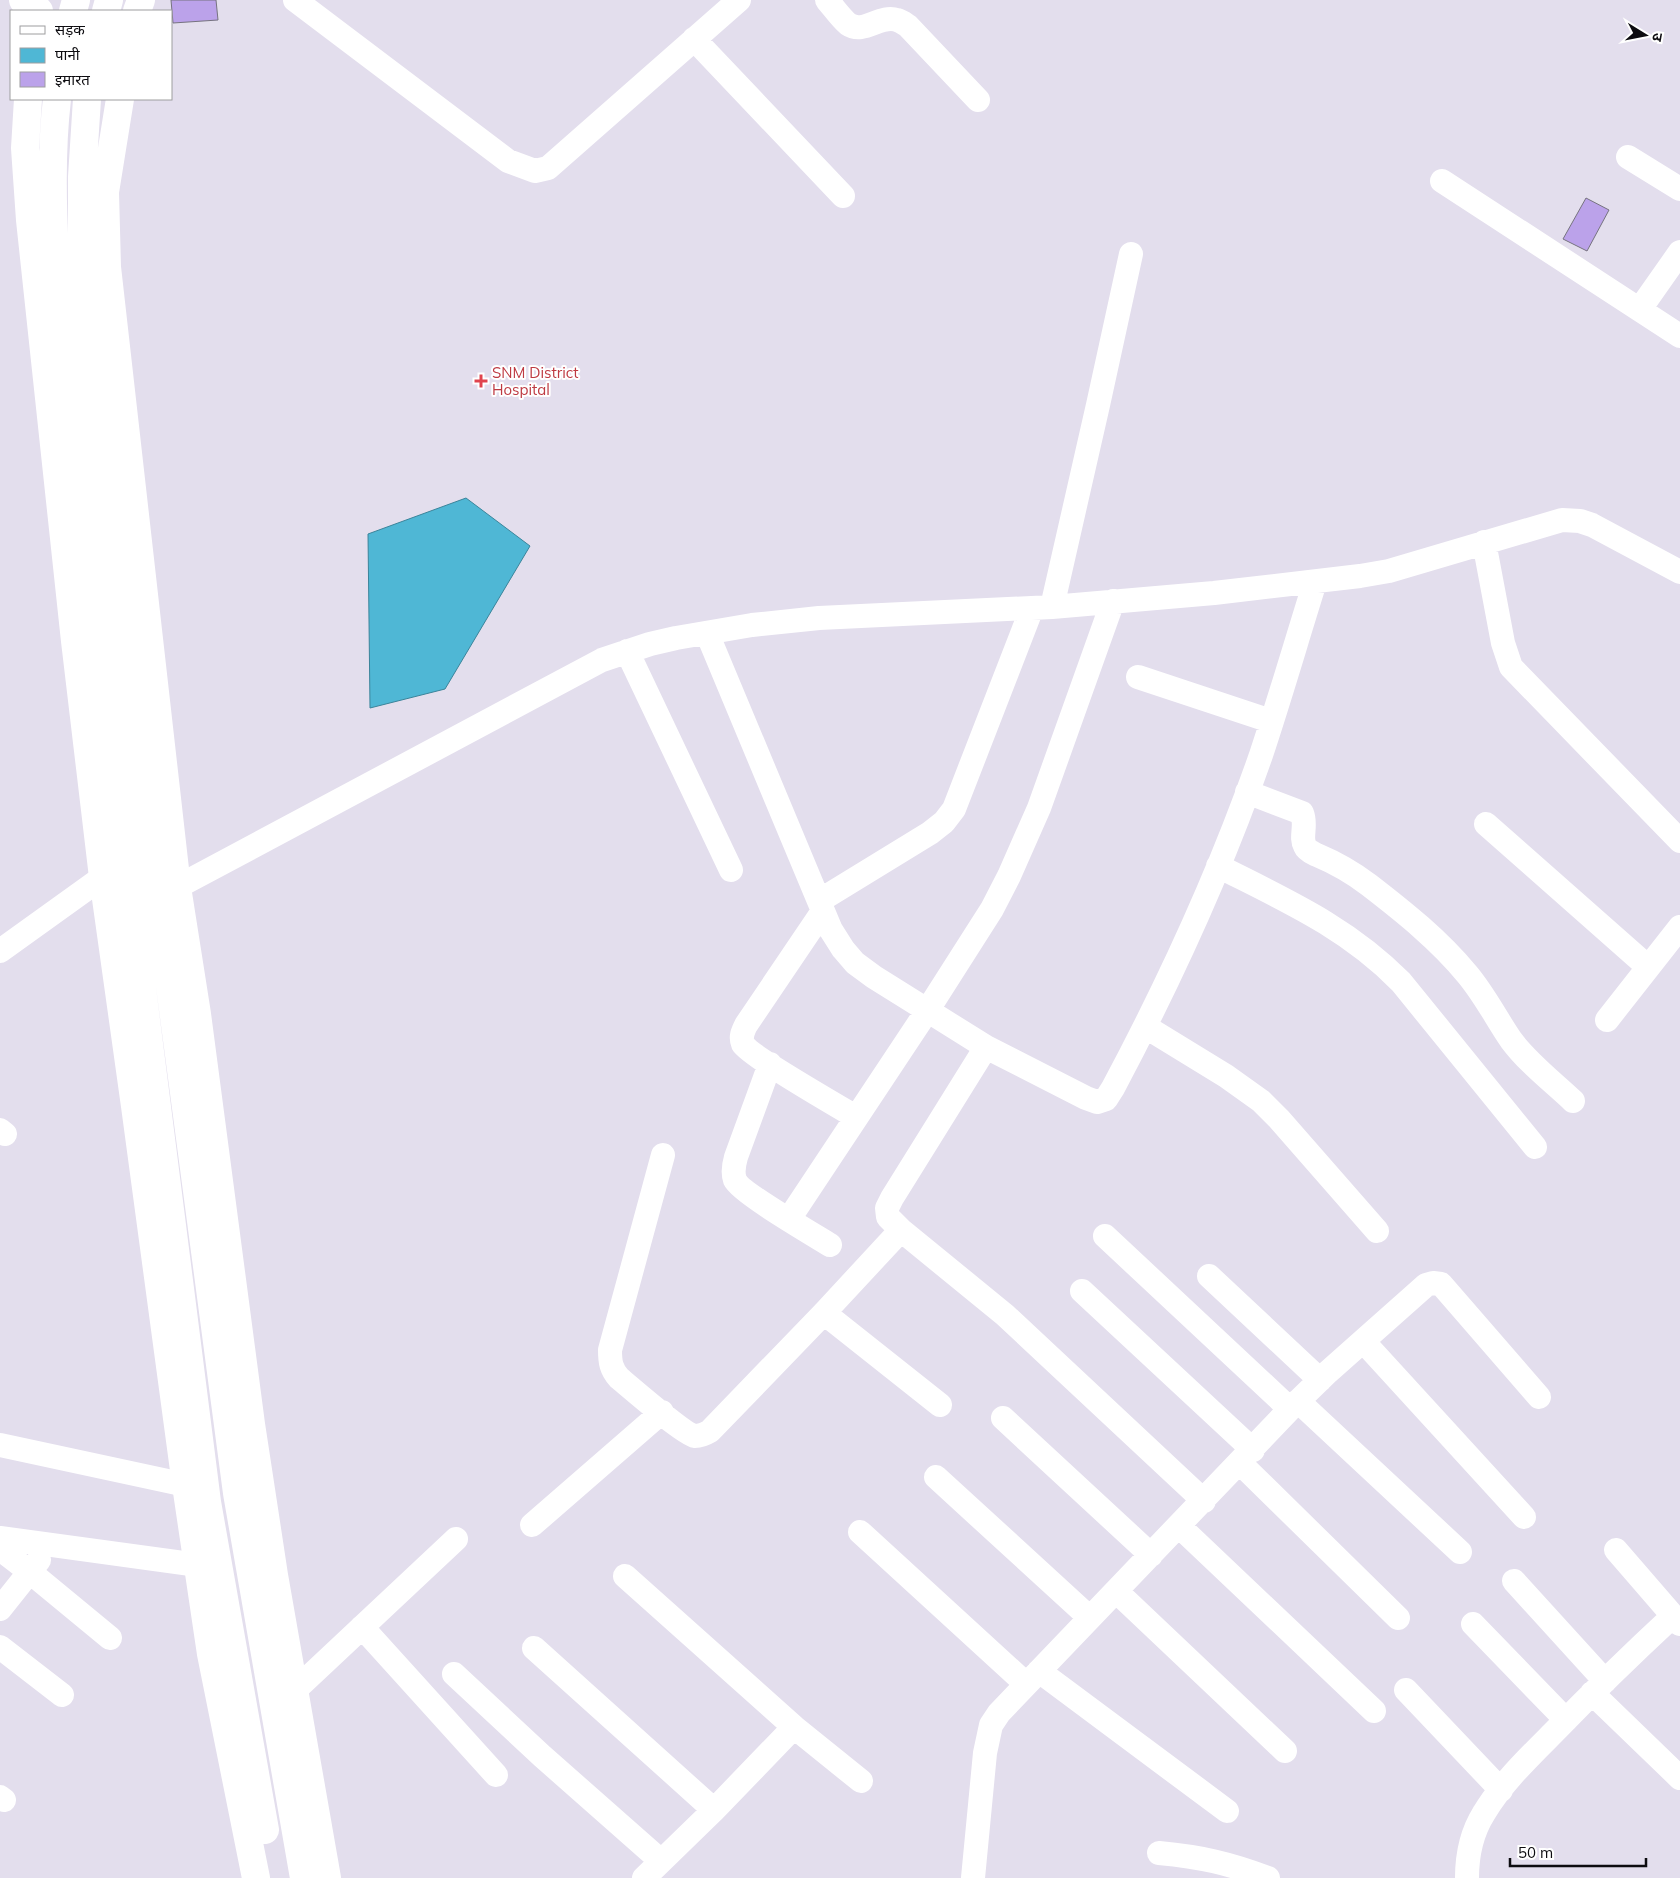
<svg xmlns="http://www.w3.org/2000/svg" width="1680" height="1878" viewBox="0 0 1680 1878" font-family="Mulish,'Noto Sans Devanagari',sans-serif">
<rect width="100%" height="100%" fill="#e3deed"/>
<path fill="#4fb7d5" stroke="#3b849a" d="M466 498 530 546 445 689 370 708 368 534Z"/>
<path fill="#bba2ea" stroke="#76737f" d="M171 0H216L218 20 173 23Z
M1586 198 1609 210 1587 251 1563 239Z"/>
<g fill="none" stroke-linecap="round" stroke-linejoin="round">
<path stroke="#fff" stroke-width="24" d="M295 0 508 161 535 171 548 168 739 0
M827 0C834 8 840 17 848 24 864 35 880 14 897 20 901 21 905 24 908 26L978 100
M694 39 843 196
M1628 157 1680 189
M1442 181 1680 336
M1640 309 1680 252
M1484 542 1503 643 1511 667 1680 841
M1052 607 1098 405 1131 254
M707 633 831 930 843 949 855 963 874 977 986 1047 1086 1098 1097 1102 1106 1099 1113 1088C1170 981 1221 870 1261 755 1280 698 1297 639 1315 582
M627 651 731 870
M1138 677 1271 721
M1247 792 1302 813C1307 825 1300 837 1305 846 1307 851 1313 853 1317 855 1336 863 1352 872 1369 885 1404 912 1439 940 1467 974 1484 994 1496 1018 1511 1040 1528 1063 1553 1082 1573 1101
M1486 824 1648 967
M1218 866C1285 900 1347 927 1401 982L1535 1147
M177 887 602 660 650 644 676 638 752 625 819 618 1052 607 1214 593 1360 576 1389 571 1562 520 1580 521 1592 525 1680 572
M819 901 930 833 944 822 954 809 1032 608
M823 911 746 1025C743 1031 740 1037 743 1044 749 1055 839 1107 856 1117
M0 951 103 877
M1607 1020 1680 927
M1146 1027 1226 1076 1261 1101 1279 1119 1377 1231
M986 1047 892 1198 887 1208 888 1217 901 1230 1005 1315 1204 1501
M770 1064 736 1157C734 1164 732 1172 735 1180 740 1192 814 1235 830 1245
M0 1130 5 1134
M663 1155 610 1350C610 1362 611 1369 619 1378 631 1388 684 1434 695 1436 701 1436 705 1434 710 1431L824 1313 901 1230
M789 1219 927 1011 992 909 1009 876 1039 808 1113 601
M1105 1236 1290 1409
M1209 1276 1320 1380
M1082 1291 1253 1450
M824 1313 940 1405
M1363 1341 1524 1517
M1298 1401 1460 1552
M1003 1418 1151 1555
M0 1445 186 1485
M1240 1463 1398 1618
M936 1477 1090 1618
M532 1525 662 1412
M1179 1526 1374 1711
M860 1532 1026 1684
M0 1538 198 1565
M0 1549 30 1572 110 1638
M1616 1550 1680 1624
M625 1576 794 1727 714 1810 644 1878
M1514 1581 1605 1681
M1116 1591 1285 1751
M0 1609 39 1560
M1473 1624 1566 1720
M362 1627 496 1775
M0 1647 62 1695
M534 1648 714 1810
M1039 1671 1227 1811
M454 1674 542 1756 661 1861
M1406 1690 1501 1790
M294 1691 456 1539
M1592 1693 1680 1778
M794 1727 861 1781
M0 1797 4 1800
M1159 1853C1201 1857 1228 1863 1268 1878
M973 1878 985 1753 991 1725 999 1713 1290 1409 1328 1372 1426 1285 1433 1283 1441 1284 1539 1397
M1467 1878C1467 1855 1472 1832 1484 1813 1502 1783 1529 1757 1553 1733 1592 1693 1632 1654 1673 1616"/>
<path stroke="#fff" stroke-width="28" d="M23 0 34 5 39 11
M73 11 76 0
M106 11 109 0
M137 11 141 0
M28 99 25 148 30 220 75 641 103 877 135 1106 186 1485 211 1654 256 1878
M57 99C51 150 52 201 55 253L127 870 207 1502 265 1830
M87 99 82 177V272L153 858 237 1493 304 1878
M120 99 105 192 107 267 177 887 197 1014 251 1424 274 1575 327 1878"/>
</g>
<path fill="#e0444e" stroke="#fff" stroke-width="2" d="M478.5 373.5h5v5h5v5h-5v5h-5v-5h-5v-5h5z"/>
<g text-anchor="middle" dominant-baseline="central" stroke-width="4" stroke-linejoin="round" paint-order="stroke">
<g font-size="15" fill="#be3a42" stroke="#fff" text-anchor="start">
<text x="492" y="372">SNM District<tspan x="492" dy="17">Hospital</tspan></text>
</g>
</g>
<rect x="10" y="10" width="162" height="90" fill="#ffffff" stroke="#9e9e9f"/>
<rect x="20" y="26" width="25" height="8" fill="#ffffff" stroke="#9e9e9f"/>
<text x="55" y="35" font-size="15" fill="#0d0c10">सड़क</text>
<rect x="20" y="48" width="25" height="15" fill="#4fb7d5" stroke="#9e9e9f"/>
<text x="55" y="60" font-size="15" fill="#0d0c10">पानी</text>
<rect x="20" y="72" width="25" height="15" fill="#bba2ea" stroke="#9e9e9f"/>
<text x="55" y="85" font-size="15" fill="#0d0c10">इमारत</text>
<g transform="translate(1645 35) rotate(100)" stroke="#ffffff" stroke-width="4" paint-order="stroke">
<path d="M0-4L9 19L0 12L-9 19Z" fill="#0d0c10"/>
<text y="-8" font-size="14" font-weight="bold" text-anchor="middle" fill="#0d0c10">उ</text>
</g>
<path d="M1510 1858v8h136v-8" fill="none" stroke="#0d0c10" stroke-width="2.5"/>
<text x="1518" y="1858" font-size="15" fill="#0d0c10" stroke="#ffffff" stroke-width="4" paint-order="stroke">50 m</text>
</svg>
